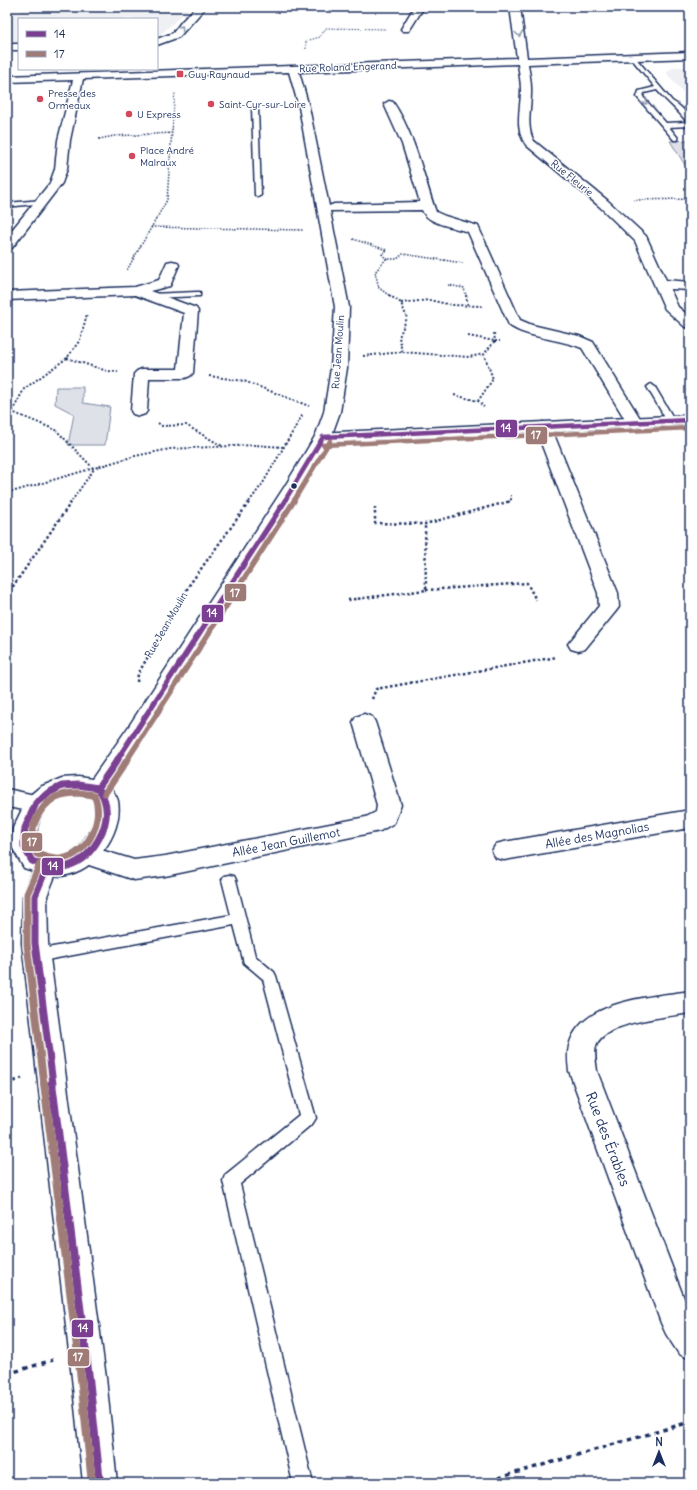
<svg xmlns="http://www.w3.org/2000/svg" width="697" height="1490" viewBox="0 0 697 1490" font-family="Delius,sans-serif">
<rect width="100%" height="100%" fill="#fff"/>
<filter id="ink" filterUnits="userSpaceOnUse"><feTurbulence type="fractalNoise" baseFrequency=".025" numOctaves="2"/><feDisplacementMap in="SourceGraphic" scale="8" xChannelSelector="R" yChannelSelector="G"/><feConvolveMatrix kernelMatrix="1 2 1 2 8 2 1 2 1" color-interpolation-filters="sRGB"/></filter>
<g filter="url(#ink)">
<path fill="#eff0f4" d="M23 7H190L158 37 157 19H19V42H7V12H20Z
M675 67H690V101L667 74V71Z"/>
<path fill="#dee1e7" stroke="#7c88a2" d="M690 140V173L670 141Z
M56 387H83V403L110 407 105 445H68L74 414 55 404Z"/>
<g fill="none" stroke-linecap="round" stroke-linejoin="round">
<g stroke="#1b2f5e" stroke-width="3">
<path id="service" d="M634 56 672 101C682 107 690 114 690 126L669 127 678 138V140H674L637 97 639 91 655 87 631 58ZM657 90C667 102 678 110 687 122L666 123 643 97 644 93Z
M255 106 258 108 261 195 258 197 255 195 252 108Z
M42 200 45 202 44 203 7 207V203Z
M197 292H200V296L151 298 147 296 151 294Z
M651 384 655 387 675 421 674 423 671 424 667 421 647 387Z
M229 875 234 876 236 880 255 956 274 972 276 976 316 1118 313 1123 240 1184 313 1483H293L223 1181 225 1175 299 1115 263 979 244 963 234 925 36 962 31 960 29 956 31 952 36 950 231 915 222 880 224 876Z"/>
</g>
<g stroke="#1b2f5e" stroke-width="3">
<path id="minor" d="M196 7H206L179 37 157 45V39L173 33 182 21Z
M414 7H424L409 31H403L401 29Z
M510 7H520L527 58 690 52V58L528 64C529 72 531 80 531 88 532 105 525 126 534 141L607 200 646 236 666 280 690 282V290L670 289 678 307 690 317V328L685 327 665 309 635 241 599 206 526 145C514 128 521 109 521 90 521 81 519 72 518 64L299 72 309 107 329 206 334 204 420 202 402 144 384 104 389 101 393 102C415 135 423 175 436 212L445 216 478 226 520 320 532 325 579 336 593 342 643 423 641 426 635 428 629 426 582 348C561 339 525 338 509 325L468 232C454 227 427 224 422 210L330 211 349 307 347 368 340 412 331 437 329 441 323 442 317 441 315 437 324 412 331 368 335 307 299 107 289 72 83 79 70 140 67 169 62 183 12 248 7 249V236L50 183 55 169 58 140 73 80 7 82V76L517 58Z
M7 44H19V50H7Z
M172 261 177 262 179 265 170 286 150 291 196 308 198 311 193 373 190 376 185 378H149L147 411 145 414 139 416 133 414 131 411 134 374 137 371 142 369H178L184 313 135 295 7 300V292L135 287 159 280 167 262Z
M543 422 549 424 551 427 618 593 619 607 616 611 585 649 578 651 571 649 568 644 599 606 598 593 535 427 537 424Z
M364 714 372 717 375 722 401 805 394 823 380 831 165 876 134 880 80 862 76 855 80 848 88 846 134 860 165 856 366 817 376 812 377 805 353 722 356 717Z
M7 789 44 797 48 803 44 809 36 812 7 807Z
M690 810V828L504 860 496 858 492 851 496 844 504 842Z
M690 991V1013C668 1017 605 1021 596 1046 594 1054 596 1063 597 1071L690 1314V1359L679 1354 666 1334 661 1323 569 1071C568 1063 567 1054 569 1046 580 1000 651 997 690 991Z"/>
</g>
<g stroke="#1b2f5e" stroke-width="3">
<path id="tertiary" d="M690 415V425L329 442 303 486 145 736 111 787C113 792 117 796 118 801 124 835 91 878 55 876L47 896 48 943 106 1378 117 1483H83L72 1378 22 943 23 896 33 871 24 868 12 847V838L13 828 28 797 40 787 62 778 78 777 92 779 129 726 285 486 317 433ZM78 793 91 795C105 813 83 851 65 857 58 859 48 856 40 854 29 834 42 801 65 794 69 793 74 794 78 793Z"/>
</g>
<path stroke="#1b2f5e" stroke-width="1" stroke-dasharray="1.5 1.5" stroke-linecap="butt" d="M306 49V41L320 37 326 28 386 29
M172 131 175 92"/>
<path stroke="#1b2f5e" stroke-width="1.5" stroke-dasharray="1.5 1.5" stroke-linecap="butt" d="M99 139 114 136 173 133
M633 200 690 199
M151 227 303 230
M353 239 387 250 382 254 386 259 375 272 379 288 390 296
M386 259H397L403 254 463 263
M127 270 167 200 172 130
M448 285 464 288 466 296"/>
<path stroke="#1b2f5e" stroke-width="2" stroke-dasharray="2 2" stroke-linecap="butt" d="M389 295 401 303 407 318 399 337 402 352
M466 295 468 306
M401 303 429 300 452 305 482 306
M494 333 495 341H500
M468 336 495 341 484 354 493 379 478 401
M363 356 402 352 469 357 484 354
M67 358 107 371 118 372
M209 376 244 381 309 406
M454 395 478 401 484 407
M7 413 12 412 56 430 94 469 71 502
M7 422 24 389 67 358 80 340 87 314
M158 423 162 426 186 425 222 446
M7 491H15L135 456 170 449 254 445 283 447
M249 502 263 483 303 414
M508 502 511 501V495"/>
<path stroke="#1b2f5e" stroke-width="2.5" stroke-dasharray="2.5 2.5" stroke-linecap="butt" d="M375 507V523L425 524 511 501
M426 590 527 583 536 600
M7 595 72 501
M348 600 426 590 425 524
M137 682 138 674 190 584 250 501
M372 699 376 689 557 657"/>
<path stroke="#1b2f5e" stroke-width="3" stroke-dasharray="3.5 3.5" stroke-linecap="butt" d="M7 1084 22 1078"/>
<path stroke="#1b2f5e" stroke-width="3.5" stroke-dasharray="4.5 4.5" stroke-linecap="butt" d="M7 1084 9 1083
M7 1374 53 1360
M481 1483 690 1422"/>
<use href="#service" fill="#fff" fill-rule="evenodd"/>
<use href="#minor" fill="#fff" fill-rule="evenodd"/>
<use href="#tertiary" fill="#fff" fill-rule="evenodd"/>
<g stroke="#fff" stroke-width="6">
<path id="bus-1-far3" d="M323 437 690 420
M284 502 323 437"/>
</g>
<g stroke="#fff" stroke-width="8">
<path id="bus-1-far2" d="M117 760 285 501"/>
</g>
<g stroke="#fff" stroke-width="10">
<path id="bus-1-far1" d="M78 785 98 788C100 791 103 795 104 799 113 824 93 858 68 866 57 870 43 865 32 861L24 847V838L25 828 36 803 48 793 62 786Z
M98 788 118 759
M47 867 35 896V943L53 1084"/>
</g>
<g stroke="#fff" stroke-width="12">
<path id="bus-1" d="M52 1083 89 1378 100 1483"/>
</g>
<g stroke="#fff" stroke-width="6">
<path id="bus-2-far3" d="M323 445 690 428
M293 502 330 441"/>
</g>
<g stroke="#fff" stroke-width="8">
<path id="bus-2-far2" d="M127 760 294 501"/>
</g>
<g stroke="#fff" stroke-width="10">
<path id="bus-2-far1" d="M78 793 94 795C105 818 89 855 61 859 53 860 45 857 37 854 24 835 38 807 56 797 63 794 70 793 78 793Z
M105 793 128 759
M40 864 27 894V944L44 1084"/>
</g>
<g stroke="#fff" stroke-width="12">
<path id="bus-2" d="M44 1083 81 1379 92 1483"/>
</g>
<use href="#bus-1-far3" stroke="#7a3f91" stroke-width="4.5"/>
<use href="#bus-1-far2" stroke="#7a3f91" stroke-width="5.5"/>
<use href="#bus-1-far1" stroke="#7a3f91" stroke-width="7"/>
<use href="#bus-1" stroke="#7a3f91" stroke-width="8"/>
<use href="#bus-2-far3" stroke="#9f7b77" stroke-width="4.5"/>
<use href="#bus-2-far2" stroke="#9f7b77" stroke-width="5.5"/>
<use href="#bus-2-far1" stroke="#9f7b77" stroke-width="7"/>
<use href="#bus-2" stroke="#9f7b77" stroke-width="8"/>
</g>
<defs><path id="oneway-chevron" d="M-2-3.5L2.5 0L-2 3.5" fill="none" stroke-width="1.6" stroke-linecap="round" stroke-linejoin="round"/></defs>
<g stroke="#8d97ae">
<use href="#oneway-chevron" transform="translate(181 28) rotate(-55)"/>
<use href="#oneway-chevron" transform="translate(519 34) rotate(82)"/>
<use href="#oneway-chevron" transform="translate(645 102) rotate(49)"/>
</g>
</g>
<g fill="#d1495b" stroke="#fff" stroke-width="1.5">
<rect x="176" y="70" width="8" height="8" rx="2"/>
<circle cx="40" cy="99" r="4"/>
<circle cx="211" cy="104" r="4"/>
<circle cx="129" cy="114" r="4"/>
<circle cx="132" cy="156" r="4"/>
</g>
<circle fill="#1b2f5e" stroke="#fff" stroke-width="1.5" cx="294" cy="486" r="3.5"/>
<g text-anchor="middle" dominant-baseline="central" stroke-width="3" stroke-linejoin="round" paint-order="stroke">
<g font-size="10" fill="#1b2f5e" stroke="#fff">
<text transform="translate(348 67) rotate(-2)">Rue Roland Engerand</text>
<text transform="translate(572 178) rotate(39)">Rue Fleurie</text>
<text transform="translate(338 352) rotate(-86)">Rue Jean Moulin</text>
<text transform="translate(166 625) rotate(-60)">Rue Jean Moulin</text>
</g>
<g font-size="10" fill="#1b2f5e" stroke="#fff" text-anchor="start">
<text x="188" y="74">Guy Raynaud</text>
<text x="48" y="93">Presse des<tspan x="48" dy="12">Ormeaux</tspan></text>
<text x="219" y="104">Saint-Cyr-sur-Loire</text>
<text x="137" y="114">U Express</text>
<text x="140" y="150">Place André<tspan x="140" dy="12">Malraux</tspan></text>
</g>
<g font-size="12" fill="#1b2f5e" stroke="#fff">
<text transform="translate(597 835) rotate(-10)">Allée des Magnolias</text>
<text transform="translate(286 842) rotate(-11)">Allée Jean Guillemot</text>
</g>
<g font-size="14" fill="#1b2f5e" stroke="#fff">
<text transform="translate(608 1139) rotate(69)">Rue des Érables</text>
</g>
</g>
<g stroke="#fff" stroke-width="1.5">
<rect x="495" y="419" width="23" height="19" rx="4" fill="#7a3f91"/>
<rect x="525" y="426" width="23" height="19" rx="4" fill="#9f7b77"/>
<rect x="224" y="583" width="23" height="19" rx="4" fill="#9f7b77"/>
<rect x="201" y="604" width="23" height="19" rx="4" fill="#7a3f91"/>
<rect x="21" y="832" width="22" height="20" rx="4" fill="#9f7b77"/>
<rect x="41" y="857" width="23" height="19" rx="4" fill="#7a3f91"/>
<rect x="71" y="1319" width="23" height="19" rx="4" fill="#7a3f91"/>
<rect x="67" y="1348" width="23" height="19" rx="4" fill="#9f7b77"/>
</g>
<g font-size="11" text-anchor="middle" font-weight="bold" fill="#fff">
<text x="506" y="432">14</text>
<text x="536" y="439">17</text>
<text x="235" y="597">17</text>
<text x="212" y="617">14</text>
<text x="32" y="846">17</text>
<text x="53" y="870">14</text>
<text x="83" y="1332">14</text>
<text x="78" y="1361">17</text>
</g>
<rect width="697" height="1490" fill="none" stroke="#fff" stroke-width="24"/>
<rect x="12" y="12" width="673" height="1466" fill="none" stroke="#1b2f5e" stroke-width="1.5" filter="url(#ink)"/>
<rect x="18" y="18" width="140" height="52" fill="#ffffff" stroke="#a4acbf"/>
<rect x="26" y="31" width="20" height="6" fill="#7a3f91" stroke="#a4acbf"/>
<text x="54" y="38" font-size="12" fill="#1b2f5e">14</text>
<rect x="26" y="51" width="20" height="6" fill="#9f7b77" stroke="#a4acbf"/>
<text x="54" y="58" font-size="12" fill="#1b2f5e">17</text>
<g transform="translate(659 1452)" stroke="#ffffff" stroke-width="3" paint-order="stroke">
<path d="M0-3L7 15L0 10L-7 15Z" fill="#1b2f5e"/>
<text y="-6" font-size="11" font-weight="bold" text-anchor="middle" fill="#1b2f5e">N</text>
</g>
</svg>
